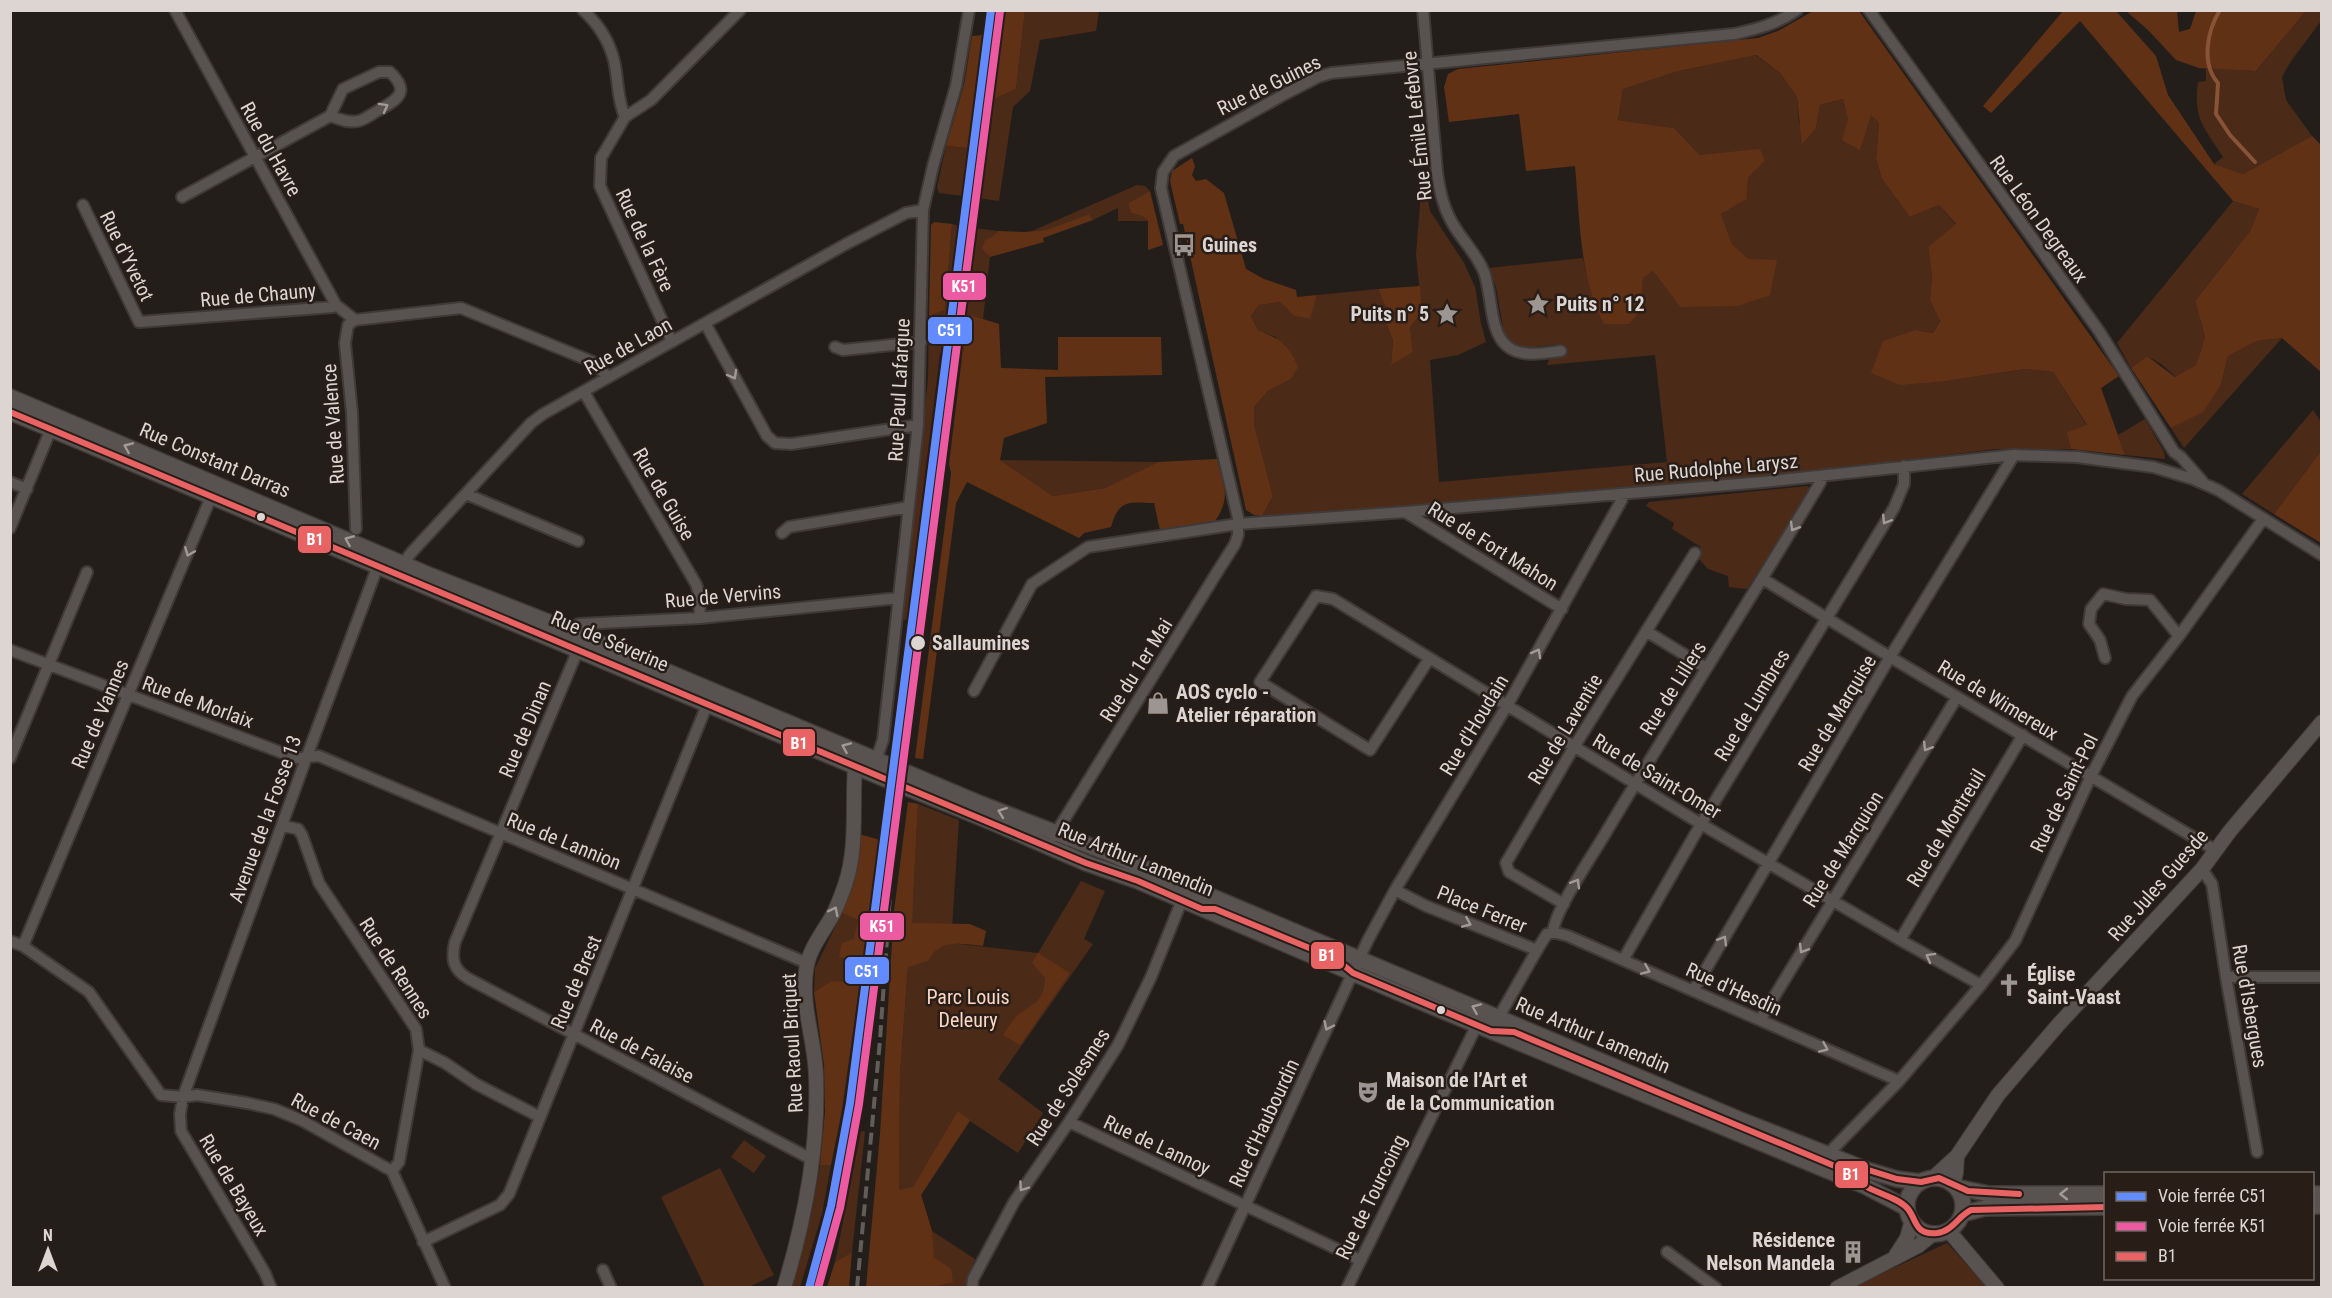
<svg xmlns="http://www.w3.org/2000/svg" width="2332" height="1298" viewBox="0 0 2332 1298" font-family="'Roboto Condensed',sans-serif">
<rect width="100%" height="100%" fill="#241e1b"/>
<path fill="#4c2a18" d="M1025 11H1099L1096 31 1040 40 1030 91 1013 107 999 201 978 198 990 101 1016 89Z
M2306 11H2321V21L2291 61 2282 77 2286 100 2312 136 2243 174 2214 164 2223 157C2204 127 2193 119 2198 82L2206 81V68L2256 71Z
M1755 55 1780 73 1797 97 1799 123 1816 128 1820 105 1843 99 1848 120 1871 115 1879 123 1876 159 1882 179 1910 217 1939 205 1956 225 1928 247 1932 275 1930 300 1940 320 1933 333 1916 330 1946 381 2025 369 2053 372 2087 426 2068 432 2071 449H1995L1819 471 1695 483 1414 507 1262 516 1273 496 1254 424V407L1268 391 1291 379 1276 337 1258 330 1251 316 1259 305 1280 302 1294 316 1309 319 1317 295 1378 289 1385 306 1401 315 1386 323 1393 340 1391 364 1413 352 1410 327 1422 313 1416 254 1422 180H1424L1430 211 1464 263 1475 287 1481 324 1486 342 1458 355 1430 360 1439 482 1667 462 1655 355 1547 365 1550 358 1562 355 1560 344 1527 348 1513 344 1504 333 1496 287 1489 268 1583 258 1587 275 1642 309 1643 278 1653 271 1680 307 1777 261 1749 259 1732 244 1721 214 1747 199 1748 178 1765 161 1700 155 1674 128 1618 120 1623 89 1679 71Z
M946 146 969 148 963 196 939 193 937 187Z
M1137 185 1145 186 1150 191 1128 203 1131 213 1142 216 1148 221H1118V208L1093 220 1089 214 1046 230 1032 231Z
M2233 201 2259 209 2250 231 2195 301 2205 337 2196 365 2176 377 2161 364 2147 356 2131 368 2117 343Z
M952 224 960 226 944 354H940L907 620H903L928 379 929 316 945 310Z
M974 228 998 231 982 249 990 257 983 319 970 316 962 357 957 356Z
M2282 338 2184 448 2171 428 2203 411 2221 385 2228 356 2257 341Z
M2313 410 2321 422V451L2274 514 2242 494Z
M2145 419 2164 452 2165 459 2125 455 2118 435Z
M1000 460 1158 462 1105 488 1053 496Z
M1807 486 1811 489 1747 589 1729 587 1728 576 1708 569 1698 558 1701 547 1672 529 1674 523 1646 506 1649 502Z
M918 804 959 820 951 943 1038 953 1081 881 1105 891 1084 939 1093 944 998 1079 1043 1113 1018 1153 970 1121 921 1195 932 1231 975 1259 968 1277V1287H909L898 1275 900 1074 913 900Z
M842 913 858 920 849 983 831 981 814 992 815 968Z
M861 1131 865 1132 852 1252 835 1262Z
M744 1140 766 1156 754 1173 731 1157Z
M820 1165H831L822 1214 800 1287 791 1288 812 1211Z
M720 1168 774 1275 749 1287H705L661 1197Z
M1947 1243 1987 1287H1853Z"/>
<path fill="#613116" d="M1815 10 1859 11 2119 376 2101 388 2125 455 2071 449 2067 432 2087 425 2053 372 2025 369 1946 381 1900 385 1871 373 1883 341 1916 330 1933 333 1940 321 1930 300 1932 275 1928 247 1956 224 1939 205 1910 217 1882 179 1876 159 1879 123 1871 115 1860 150 1842 140 1848 120 1843 99 1820 105 1816 128 1802 144 1797 97 1780 73 1756 55 1679 71 1623 89 1618 120 1674 128 1700 155 1760 149 1765 161 1748 178 1747 199 1721 214 1732 244 1749 259 1777 260 1770 295 1737 306 1680 307 1653 271 1643 278 1642 309 1629 324H1604C1579 276 1580 219 1575 166L1526 171 1519 114 1449 122 1444 87 1448 74 1458 69 1758 38 1778 31Z
M1002 11H1025L1016 89 990 101Z
M2063 11H2116L2156 56 2168 95 2214 164 2243 174 2312 136 2321 145V372L2282 338 2257 341 2228 356 2221 385 2203 412 2171 428 2131 368 2147 356 2175 377 2196 365 2205 337 2195 301 2250 231 2259 209 2233 201 2080 21 1991 113 1983 106Z
M2126 11H2177L2179 32 2190 29 2196 11H2306L2256 71 2199 68 2176 60 2148 30Z
M983 35 969 148 946 146 964 85 972 36Z
M1192 158 1195 166 1192 175 1196 181 1206 179 1224 193 1246 269 1264 279 1296 290 1297 297 1317 295 1310 319 1294 316 1280 302 1259 305 1251 316 1258 330C1280 339 1289 345 1298 367L1291 379 1268 391 1254 407V424L1273 496 1262 516 1254 515 1246 510 1183 224H1180L1170 181 1172 171Z
M1150 191 1163 245 1148 250V221L1142 216 1131 213 1128 203Z
M1089 214 1093 220 1043 238 1044 242 990 257 982 249 985 240 992 237 998 231 1024 232 1046 230Z
M934 222 952 224 945 310 929 316 931 225Z
M1420 286 1422 313 1410 327 1413 352 1391 365 1393 340 1386 323 1400 315 1385 306 1378 289Z
M970 315 999 324 1001 368 1058 370V337H1161L1162 375 1045 377 1047 423 1004 438 1000 460 1053 496 1105 488 1158 462 1217 459C1223 485 1232 497 1215 521L1160 530 1154 503C1128 502 1119 499 1111 527L1084 533 1079 538 967 482 956 503 923 759 915 758 948 501 951 473 949 464 962 357Z
M2321 451V543L2274 514Z
M908 802 918 804 912 923 970 924 986 931 983 946C961 944 939 938 928 961L908 967 900 1074 899 1190 913 1187 958 1111 970 1120 921 1195 932 1231 934 1257 951 1269 953 1282 933 1287H866L880 1134 894 911Z
M859 834 880 840 842 1110 831 1165H820L825 1112 824 1065 814 992 831 981 849 982 853 964 839 956 842 943 854 939 858 920 842 913 858 861Z
M1038 953 1070 973 1020 1045 1003 1035C1007 1029 1012 1020 1018 1015 1034 1002 1044 1003 1045 978L1032 963Z
M852 1252 849 1287H827L835 1262Z"/>
<g fill="none" stroke-linecap="round" stroke-linejoin="round">
<path stroke="#895337" stroke-width="4" d="M2220 10C2207 31 2201 64 2218 83L2216 114 2230 135 2255 162"/>
<g stroke="#3f3937" stroke-width="14">
<path id="minor" d="M175 10 336 305
M583 10C597 23 608 39 613 57 619 77 616 97 625 117L601 158 600 186 672 342
M1423 10 1437 172C1440 193 1444 211 1456 229 1465 243 1477 255 1484 272 1492 292 1489 332 1507 346 1521 358 1544 353 1561 351
M1869 10 2099 331 2174 452 2181 457 2203 482
M625 117 651 100 740 10
M182 197 330 116 343 89 379 72H390C410 91 399 99 379 110 373 113 365 120 358 121 348 123 339 119 330 116
M83 205 139 322 333 307 336 305 355 320 461 308 593 362 608 377
M355 320 348 325 345 343 352 413 356 529
M705 323 767 436 775 443 791 444 918 425
M835 347 843 350 921 342
M584 392 696 584 699 593 700 618
M10 482 27 489
M466 494 578 541
M1405 512 1562 609
M10 528 51 429
M782 533 789 527 909 507
M400 568 411 553 531 423 543 414 846 244 906 213 923 210
M1763 579 1890 657 2215 850
M565 631 579 624 700 618 899 598
M1646 631 1706 668
M580 645 455 942C451 959 453 970 469 979L813 1160
M10 650 296 758 319 756 807 963
M2105 658 2100 640 2089 624 2091 609 2103 594 2126 599 2150 600 2179 636
M1429 659 1370 750 1260 682 1316 596 1333 599 1701 824 1900 940 1981 985
M974 691 1032 584 1088 547 1238 524 1405 512 1763 482 2014 455 2077 457 2153 467 2193 479 2218 490 2322 555
M10 758 87 572
M872 765 876 760 883 740 918 425 923 210 933 166 956 86 969 10
M283 826 298 829 302 835 319 883 416 1029 419 1050 445 1063 476 1084 540 1117
M1054 836 1216 574 1235 544 1238 535V518L1161 188 1163 172 1174 156 1285 94 1318 77 1331 73 1734 34C1757 29 1777 24 1797 10
M2202 869 2212 884 2226 977 2257 1152
M1395 890 1426 906 1537 950 1496 1022
M1564 904 1509 872 1506 863 1574 747 1695 553
M1553 932 1568 936 1899 1081
M1900 940 2023 735
M10 941 23 946 89 992 161 1095 183 1097 197 1095 247 1103 274 1109 301 1120 392 1171 445 1288
M23 946 211 497
M1537 950 1547 934 1553 932C1555 909 1595 852 1608 829 1679 710 1754 595 1824 476
M1623 960 1701 824 1894 508 1904 484V466
M2226 977H2322
M1693 991 1890 657 2014 455
M1760 1020 1957 697
M1069 1122 1360 1260
M1827 1155 1899 1081 1981 985 2015 941 2091 776 2132 696 2179 636 2263 519
M392 1171 399 1162 419 1050
M423 1242 500 1205 509 1194 709 700
M1667 1252 1716 1288
M603 1270 611 1288
M271 1288 265 1273 181 1131 180 1114 183 1097 307 756 380 560
M972 1288 973 1279 1014 1202 1069 1122 1118 1045 1151 977 1182 900
M1207 1288 1368 940 1395 890 1508 704 1625 494
M1347 1288 1477 1025"/>
</g>
<g stroke="#3f3937" stroke-width="16">
<path id="tertiary" d="M1933 1178 1957 1156 1998 1095 2058 1025 2202 869 2230 831 2322 722
M1953 1184 1956 1173 1957 1156
M1948 1230 1997 1288
M1896 1255 1907 1238 1912 1220
M784 1288C805 1219 819 1148 816 1076 815 1041 801 1006 806 971 808 951 821 935 831 918 837 908 841 896 845 885 858 847 852 806 855 767
M1837 1288 1918 1246 1934 1233"/>
</g>
<g stroke="#3f3937" stroke-width="18">
<path id="secondary" d="M10 397 429 575 566 629 981 804 1111 854 1738 1119 1870 1171 1897 1179 1921 1182
M10 412 878 776 994 823 1086 863 1138 881 1402 994 1865 1186 1907 1208
M1907 1206a28 28 0 1 1 56 0a28 28 0 1 1-56 0Z
M1956 1187 1989 1194H2106
M2312 1194H2322
M2312 1206H2322
M1962 1214 1985 1208 2106 1207"/>
</g>
<use href="#minor" stroke="#585351" stroke-width="10"/>
<use href="#tertiary" stroke="#585351" stroke-width="14"/>
<use href="#secondary" stroke="#585351" stroke-width="15"/>
<path stroke="#615d5b" stroke-width="4" stroke-dasharray="12 6" stroke-linecap="butt" d="M857 1288 880 1040 896 808"/>
<g stroke="#281d17" stroke-width="10">
<path id="bus-1" d="M10 412 1086 863 1138 881 1202 909H1215L1336 959 1353 973 1491 1031 1514 1032 1849 1172C1855 1177 1860 1183 1867 1187 1879 1194 1899 1198 1908 1209 1917 1220 1914 1235 1937 1233 1953 1231 1958 1216 1971 1210L2106 1207
M1859 1167 1897 1179 1921 1182 1939 1178 1968 1191 2019 1194"/>
</g>
<use href="#bus-1" stroke="#e96365" stroke-width="6"/>
<g stroke="#281d17" stroke-width="12">
<path id="rail-1" d="M809 1288 831 1206 850 1103 991 10"/>
</g>
<g stroke="#281d17" stroke-width="12">
<path id="rail-2" d="M818 1288 840 1208 859 1104 1000 11"/>
</g>
<use href="#rail-1" stroke="#628bff" stroke-width="8"/>
<use href="#rail-2" stroke="#ec5aa2" stroke-width="8"/>
</g>
<defs><path id="oneway-chevron" d="M-2-3.5L2.5 0L-2 3.5" fill="none" stroke-width="1.6" stroke-linecap="round" stroke-linejoin="round" transform="scale(1.5)"/></defs>
<g stroke="#a19a97">
<use href="#oneway-chevron" transform="translate(384 107) rotate(-29)"/>
<use href="#oneway-chevron" transform="translate(733 375) rotate(61)"/>
<use href="#oneway-chevron" transform="translate(128 447) rotate(-157)"/>
<use href="#oneway-chevron" transform="translate(1886 520) rotate(122)"/>
<use href="#oneway-chevron" transform="translate(1794 527) rotate(121)"/>
<use href="#oneway-chevron" transform="translate(349 540) rotate(-157)"/>
<use href="#oneway-chevron" transform="translate(189 552) rotate(112)"/>
<use href="#oneway-chevron" transform="translate(1537 653) rotate(-61)"/>
<use href="#oneway-chevron" transform="translate(846 747) rotate(-157)"/>
<use href="#oneway-chevron" transform="translate(1927 747) rotate(122)"/>
<use href="#oneway-chevron" transform="translate(1002 812) rotate(-159)"/>
<use href="#oneway-chevron" transform="translate(1576 883) rotate(-59)"/>
<use href="#oneway-chevron" transform="translate(834 911) rotate(-63)"/>
<use href="#oneway-chevron" transform="translate(1467 923) rotate(23)"/>
<use href="#oneway-chevron" transform="translate(1723 940) rotate(-59)"/>
<use href="#oneway-chevron" transform="translate(1803 949) rotate(121)"/>
<use href="#oneway-chevron" transform="translate(1930 957) rotate(-151)"/>
<use href="#oneway-chevron" transform="translate(1646 970) rotate(23)"/>
<use href="#oneway-chevron" transform="translate(1476 1008) rotate(-157)"/>
<use href="#oneway-chevron" transform="translate(1328 1026) rotate(115)"/>
<use href="#oneway-chevron" transform="translate(1824 1048) rotate(24)"/>
<use href="#oneway-chevron" transform="translate(1023 1187) rotate(125)"/>
<use href="#oneway-chevron" transform="translate(2064 1194) rotate(-180)"/>
</g>
<defs>
<g id="bus-bare" transform="scale(1.8)"><path d="M-5-6H5V4H4V6H2V4H-2V6H-4V4H-5ZM-3.5-4V0h7V-4ZM-3.5 1.2v1.5H-2V1.2ZM2 1.2v1.5H3.5V1.2Z" fill="#9c9591" stroke="#281d17" stroke-width="2.5" paint-order="stroke"/></g>
<g id="sight-bare" transform="scale(1.8)"><path d="M0-6L1.8-2.2L6-1.7L2.9 1.2L3.7 5.4L0 3.3L-3.7 5.4L-2.9 1.2L-6-1.7L-1.8-2.2Z" fill="#9c9591" stroke="#281d17" stroke-width="2.5" paint-order="stroke"/></g>
<g id="shop-bare" transform="scale(1.8)"><path d="M-5-2.5h2.3a2.7 3.5 0 0 1 5.4 0H5L5.5 6h-11ZM-1.5-2.5h3a1.5 2.3 0 0 0-3 0Z" fill="#9c9591" stroke="#281d17" stroke-width="2.5" paint-order="stroke"/></g>
<g id="church-bare" transform="scale(1.8)"><path d="M-1.2-6h2.4v3.5h3.3v2.4h-3.3V6h-2.4V-.1h-3.3v-2.4h3.3Z" fill="#9c9591" stroke="#281d17" stroke-width="2.5" paint-order="stroke"/></g>
<g id="theatre-bare" transform="scale(1.8)"><path d="M-5-5.5Q0-4 5-5.5V0Q5 5 0 6Q-5 5-5 0ZM-3.3-2.5H-1v1.5H-3.3ZM1-2.5H3.3v1.5H1ZM-2.8 1Q0 5.5 2.8 1Z" fill="#9c9591" stroke="#281d17" stroke-width="2.5" paint-order="stroke"/></g>
<g id="building-bare" transform="scale(1.8)"><path d="M-4-6H4V6H1V3H-1V6H-4ZM-2.5-4.3h1.7v1.8h-1.7ZM.8-4.3h1.7v1.8H.8ZM-2.5-1h1.7V.8h-1.7ZM.8-1h1.7V.8H.8Z" fill="#9c9591" stroke="#281d17" stroke-width="2.5" paint-order="stroke"/></g>
</defs>
<g fill-rule="evenodd">
<use href="#bus-bare" x="1184" y="245"/>
<use href="#sight-bare" x="1538" y="304"/>
<use href="#sight-bare" x="1447" y="314"/>
<use href="#shop-bare" x="1158" y="703"/>
<use href="#church-bare" x="2009" y="985"/>
<use href="#theatre-bare" x="1368" y="1092"/>
<use href="#building-bare" x="1853" y="1252"/>
</g>
<g fill="#ddd5d1" stroke="#281d17" stroke-width="2">
<circle cx="261" cy="517" r="5"/>
<circle cx="918" cy="643" r="8"/>
<circle cx="1441" cy="1010" r="5"/>
</g>
<g text-anchor="middle" dominant-baseline="central" stroke-width="5" stroke-linejoin="round" paint-order="stroke">
<g font-size="20" fill="#ddd5d1" stroke="#281d17">
<text transform="translate(1269 85) rotate(-26)">Rue de Guines</text>
<text transform="translate(1417 126) rotate(-96)">Rue Émile Lefebvre</text>
<text transform="translate(271 149) rotate(61)">Rue du Havre</text>
<text transform="translate(2039 219) rotate(54)">Rue Léon Degreaux</text>
<text transform="translate(645 240) rotate(65)">Rue de la Fère</text>
<text transform="translate(127 256) rotate(64)">Rue d'Yvetot</text>
<text transform="translate(258 295) rotate(-5)">Rue de Chauny</text>
<text transform="translate(628 346) rotate(-29)">Rue de Laon</text>
<text transform="translate(899 390) rotate(-87)">Rue Paul Lafargue</text>
<text transform="translate(333 424) rotate(-94)">Rue de Valence</text>
<text transform="translate(215 460) rotate(23)">Rue Constant Darras</text>
<text transform="translate(1716 468) rotate(-5)">Rue Rudolphe Larysz</text>
<text transform="translate(664 494) rotate(60)">Rue de Guise</text>
<text transform="translate(1493 546) rotate(32)">Rue de Fort Mahon</text>
<text transform="translate(723 596) rotate(-5)">Rue de Vervins</text>
<text transform="translate(610 641) rotate(23)">Rue de Séverine</text>
<text transform="translate(1136 670) rotate(-58)">Rue du 1er Mai</text>
<text transform="translate(1673 688) rotate(-58)">Rue de Lillers</text>
<text transform="translate(1998 700) rotate(31)">Rue de Wimereux</text>
<text transform="translate(198 702) rotate(20)">Rue de Morlaix</text>
<text transform="translate(1752 705) rotate(-59)">Rue de Lumbres</text>
<text transform="translate(1837 713) rotate(-59)">Rue de Marquise</text>
<text transform="translate(100 714) rotate(-67)">Rue de Vannes</text>
<text transform="translate(1474 725) rotate(-59)">Rue d'Houdain</text>
<text transform="translate(525 729) rotate(-67)">Rue de Dinan</text>
<text transform="translate(1565 729) rotate(-59)">Rue de Laventie</text>
<text transform="translate(1657 776) rotate(31)">Rue de Saint-Omer</text>
<text transform="translate(2064 793) rotate(-64)">Rue de Saint-Pol</text>
<text transform="translate(265 819) rotate(-70)">Avenue de la Fosse 13</text>
<text transform="translate(1946 828) rotate(-59)">Rue de Montreuil</text>
<text transform="translate(564 841) rotate(22)">Rue de Lannion</text>
<text transform="translate(1843 849) rotate(-58)">Rue de Marquion</text>
<text transform="translate(1136 859) rotate(22)">Rue Arthur Lamendin</text>
<text transform="translate(2158 885) rotate(-49)">Rue Jules Guesde</text>
<text transform="translate(1482 909) rotate(22)">Place Ferrer</text>
<text transform="translate(396 968) rotate(57)">Rue de Rennes</text>
<text transform="translate(576 982) rotate(-67)">Rue de Brest</text>
<text transform="translate(1734 989) rotate(24)">Rue d'Hesdin</text>
<text transform="translate(2250 1006) rotate(80)">Rue d'Isbergues</text>
<text transform="translate(1593 1035) rotate(23)">Rue Arthur Lamendin</text>
<text transform="translate(792 1043) rotate(-93)">Rue Raoul Briquet</text>
<text transform="translate(642 1051) rotate(28)">Rue de Falaise</text>
<text transform="translate(1068 1087) rotate(-57)">Rue de Solesmes</text>
<text transform="translate(336 1121) rotate(28)">Rue de Caen</text>
<text transform="translate(1264 1123) rotate(-65)">Rue d'Haubourdin</text>
<text transform="translate(1157 1145) rotate(25)">Rue de Lannoy</text>
<text transform="translate(234 1185) rotate(59)">Rue de Bayeux</text>
<text transform="translate(1371 1197) rotate(-64)">Rue de Tourcoing</text>
</g>
<g font-size="20" font-weight="bold" fill="#ddd5d1" stroke="#281d17" text-anchor="start">
<text x="1202" y="245">Guines</text>
<text x="1556" y="304">Puits n° 12</text>
<text x="1429" y="314" text-anchor="end">Puits n° 5</text>
<text x="1176" y="692">AOS cyclo -<tspan x="1176" dy="23">Atelier réparation</tspan></text>
<text x="2027" y="974">Église<tspan x="2027" dy="23">Saint-Vaast</tspan></text>
<text x="1386" y="1080">Maison de l’Art et<tspan x="1386" dy="23">de la Communication</tspan></text>
<text x="1835" y="1240" text-anchor="end">Résidence<tspan x="1835" dy="23">Nelson Mandela</tspan></text>
</g>
<g font-size="20" font-weight="bold" fill="#ddd5d1" stroke="#281d17" text-anchor="start">
<text x="932" y="643">Sallaumines</text>
</g>
<g font-size="20" fill="#fcd7c5" stroke="#281d17">
<text x="968" y="997">Parc Louis<tspan x="968" dy="23">Deleury</tspan></text>
</g>
</g>
<g stroke="#281d17" stroke-width="2">
<rect x="942" y="272" width="45" height="29" rx="6" fill="#ec5aa2"/>
<rect x="927" y="316" width="46" height="29" rx="6" fill="#628bff"/>
<rect x="297" y="525" width="35" height="29" rx="6" fill="#e96365"/>
<rect x="782" y="728" width="34" height="29" rx="6" fill="#e96365"/>
<rect x="859" y="912" width="46" height="29" rx="6" fill="#ec5aa2"/>
<rect x="1310" y="941" width="35" height="29" rx="6" fill="#e96365"/>
<rect x="844" y="956" width="46" height="29" rx="6" fill="#628bff"/>
<rect x="1834" y="1160" width="35" height="29" rx="6" fill="#e96365"/>
</g>
<g font-size="16" text-anchor="middle" font-weight="bold" fill="#fff">
<text x="964" y="292">K51</text>
<text x="950" y="336">C51</text>
<text x="315" y="545">B1</text>
<text x="799" y="749">B1</text>
<text x="882" y="932">K51</text>
<text x="1327" y="961">B1</text>
<text x="867" y="977">C51</text>
<text x="1851" y="1180">B1</text>
</g>
<rect width="2332" height="1298" fill="none" stroke="#ddd5d1" stroke-width="24"/>
<rect x="2104" y="1172" width="210" height="108" fill="#281d17" stroke="#706761" stroke-width="1.5"/>
<rect x="2116" y="1192" width="30" height="9" fill="#628bff" stroke="#706761" stroke-width="1.5"/>
<text x="2158" y="1202" font-size="18" fill="#ddd5d1">Voie ferrée C51</text>
<rect x="2116" y="1222" width="30" height="9" fill="#ec5aa2" stroke="#706761" stroke-width="1.5"/>
<text x="2158" y="1232" font-size="18" fill="#ddd5d1">Voie ferrée K51</text>
<rect x="2116" y="1252" width="30" height="9" fill="#e96365" stroke="#706761" stroke-width="1.5"/>
<text x="2158" y="1262" font-size="18" fill="#ddd5d1">B1</text>
<g transform="translate(48 1250)" stroke="#281d17" stroke-width="4.5" paint-order="stroke">
<path d="M0-4.5L10 22L0 15L-10 22Z" fill="#ddd5d1"/>
<text y="-9" font-size="16" font-weight="bold" text-anchor="middle" fill="#ddd5d1">N</text>
</g>
</svg>
